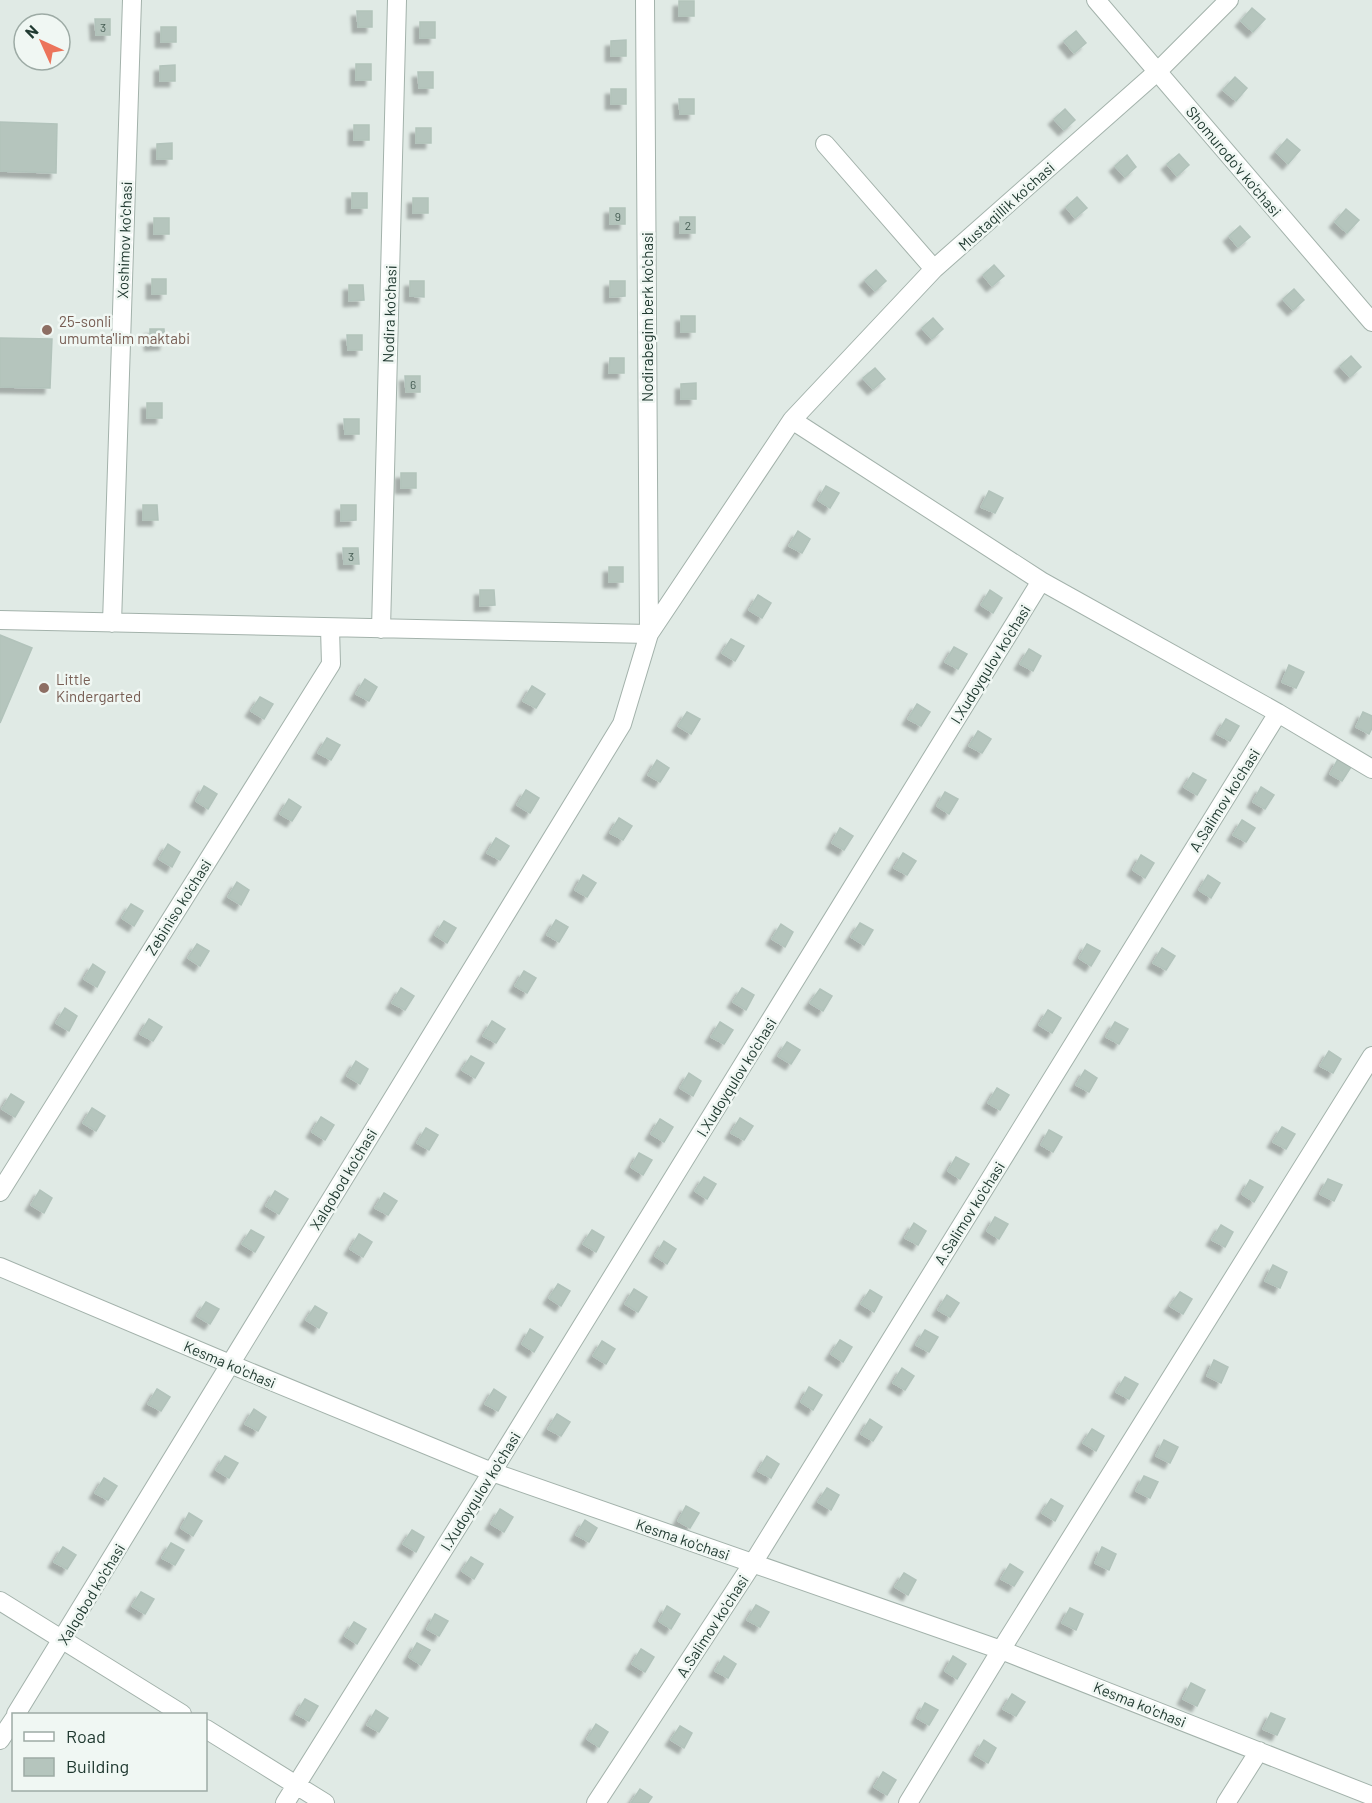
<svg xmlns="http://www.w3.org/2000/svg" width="1372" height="1803" viewBox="0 0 1372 1803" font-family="Barlow,sans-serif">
<defs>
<filter id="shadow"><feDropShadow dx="-5.5" dy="5.5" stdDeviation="1.5" flood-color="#0004"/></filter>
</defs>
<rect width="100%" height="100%" fill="#e0eae5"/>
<path fill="#b5c5bd" stroke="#b2c3bb" stroke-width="1.5" filter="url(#shadow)" d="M679 1H694V16H679Z
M1252 8 1265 19 1253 32 1241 21Z
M357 11H372V27H358Z
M95 19H110V35H96Z
M420 22H435V38H420Z
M161 27H176V42H161Z
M1076 31 1086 43 1074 53 1064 41Z
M626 40V56H611V41Z
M356 64H371V80H356Z
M175 65V81H160V66Z
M418 72H433V88H419Z
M1235 77 1247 88 1236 101 1223 90Z
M611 89H626V104H611Z
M679 99H694V114H680Z
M1065 109 1075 120 1064 130 1054 119Z
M0 122 57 124 56 173 0 171Z
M354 125H369V140H354Z
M416 128H431V143H416Z
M1287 139 1300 150 1288 164 1276 152Z
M172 143V159H157V144Z
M1179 154 1189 165 1177 176 1167 164Z
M1127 155 1136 167 1125 177 1115 166Z
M352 193H367V208H352Z
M1077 197 1087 208 1075 218 1066 207Z
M413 198H428V213H413Z
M610 208H625V224H610Z
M1346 209 1359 220 1347 233 1335 222Z
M680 217H695V233H680Z
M154 218H169V234H154Z
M1240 226 1250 237 1238 247 1229 236Z
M994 265 1004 276 992 286 983 275Z
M876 270 886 281 875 291 865 280Z
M152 279H166V294H152Z
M410 281H424V297L410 296Z
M610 281H625V296L610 297Z
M349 285H363L364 300 349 301Z
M1294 289 1304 300 1293 310 1283 299Z
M681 316H695V332H681Z
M933 318 943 329 932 339 922 328Z
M150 329H164L165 344 150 345Z
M347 335H362V350H348Z
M0 338 52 339 50 388 0 387Z
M1351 356 1361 367 1350 377 1340 366Z
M610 358H624V373H609Z
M875 368 885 379 873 389 863 378Z
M405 376H420V392H406Z
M696 383V399H681V384Z
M147 403H162V418H147Z
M344 419H359V434H345Z
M401 473H416V488H401Z
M826 486 839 493 830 508 818 500Z
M989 491 1003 498 995 513 981 507Z
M143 505H157L158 520H143Z
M341 505H356V520L341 521Z
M798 531 810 539 802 553 789 546Z
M343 548H358L359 564H344Z
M609 567H623V582H609Z
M480 590H494L495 605 480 606Z
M990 590 1002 598 993 613 981 605Z
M758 595 771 603 762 618 749 610Z
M0 635 32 648 0 723Z
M731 639 744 646 735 661 722 653Z
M954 647 967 654 958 669 945 662Z
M1029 649 1041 656 1033 671 1020 664Z
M1289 665 1304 672 1296 688 1282 682Z
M365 679 377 687 369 701 356 694Z
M532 686 545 694 536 708 523 701Z
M260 697 273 704 264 719 251 711Z
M917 704 930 712 921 726 908 719Z
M687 712 700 719 691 734 678 726Z
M1363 712 1372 716V728L1369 734 1356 727Z
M1226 719 1239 726 1230 741 1217 734Z
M978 731 991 739 982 753 969 746Z
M327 738 340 745 331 760 318 753Z
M1338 759 1351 767 1342 781 1330 774Z
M657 760 669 768 660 782 648 775Z
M1193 773 1206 780 1197 795 1184 787Z
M204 786 217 794 208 809 196 801Z
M1261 787 1274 795 1265 809 1253 802Z
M526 790 539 798 530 813 517 805Z
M945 792 958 799 949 814 937 806Z
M289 799 301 807 292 821 280 814Z
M619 818 632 826 623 840 610 833Z
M1242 820 1255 828 1246 842 1233 835Z
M840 828 853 836 844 850 832 843Z
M496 838 509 846 500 860 487 853Z
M168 844 180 852 172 867 159 859Z
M903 853 916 861 907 875 894 868Z
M1141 855 1154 863 1145 878 1133 870Z
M583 875 596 883 587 897 575 890Z
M1208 875 1220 883 1211 898 1199 890Z
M237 882 249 890 241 905 228 897Z
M131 904 143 911 134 926 122 918Z
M556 920 568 927 559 942 547 935Z
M444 921 456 928 447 943 435 935Z
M860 923 873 930 864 945 851 937Z
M781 924 793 932 785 947 772 939Z
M197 944 209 951 200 966 188 958Z
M1087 944 1100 951 1091 966 1079 958Z
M1162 948 1175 956 1166 970 1153 963Z
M93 964 105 972 97 987 84 979Z
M524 971 536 978 527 993 515 986Z
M401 988 414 996 405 1010 392 1003Z
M742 988 754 995 746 1010 733 1002Z
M820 989 832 996 823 1011 810 1003Z
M65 1008 77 1016 69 1031 56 1023Z
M1048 1010 1061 1018 1052 1033 1039 1025Z
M149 1019 162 1027 153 1041 140 1034Z
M492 1021 505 1029 496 1043 483 1036Z
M720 1022 733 1030 724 1044 711 1037Z
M1115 1022 1128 1029 1119 1044 1106 1037Z
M787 1042 800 1050 791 1064 778 1056Z
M1329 1051 1341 1059 1333 1073 1320 1066Z
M471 1056 484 1063 475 1078 462 1070Z
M356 1061 368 1069 360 1084 347 1076Z
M1085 1070 1097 1078 1089 1092 1076 1085Z
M689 1073 701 1081 693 1096 680 1088Z
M997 1088 1009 1095 1000 1110 988 1103Z
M11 1094 24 1102 15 1117 2 1109Z
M92 1108 105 1116 96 1131 83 1123Z
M321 1117 334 1125 325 1140 312 1132Z
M740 1118 753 1126 744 1140 731 1133Z
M660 1119 673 1127 664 1142 651 1134Z
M1282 1127 1295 1134 1286 1149 1273 1142Z
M426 1128 438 1135 429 1150 417 1143Z
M1049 1130 1062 1137 1053 1152 1041 1145Z
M639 1153 652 1160 643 1175 631 1167Z
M956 1157 969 1164 960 1179 948 1171Z
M704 1177 716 1184 707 1199 695 1191Z
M1328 1179 1342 1185 1334 1201 1320 1194Z
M1250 1180 1263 1187 1254 1202 1242 1194Z
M40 1190 52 1198 44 1213 31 1205Z
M275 1191 288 1199 279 1214 266 1206Z
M384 1193 397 1201 388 1215 375 1208Z
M995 1217 1008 1224 999 1239 987 1231Z
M914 1223 926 1231 918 1245 905 1238Z
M1221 1225 1233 1232 1225 1247 1212 1240Z
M251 1230 264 1237 255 1252 242 1244Z
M592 1230 604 1237 596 1252 583 1244Z
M359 1234 372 1242 363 1257 350 1249Z
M664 1241 676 1249 667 1264 655 1256Z
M1273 1265 1287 1272 1280 1288 1265 1281Z
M558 1284 570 1291 561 1306 549 1298Z
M634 1289 647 1297 638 1312 625 1304Z
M870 1290 882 1297 874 1312 861 1304Z
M1180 1292 1192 1299 1183 1314 1170 1306Z
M947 1295 959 1303 950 1317 938 1310Z
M206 1302 219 1309 210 1324 197 1316Z
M315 1306 327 1313 319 1328 306 1320Z
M530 1329 543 1337 534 1352 522 1344Z
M925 1330 938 1337 929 1352 916 1345Z
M840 1340 852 1347 843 1362 831 1354Z
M602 1341 615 1349 606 1364 593 1356Z
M1214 1360 1228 1367 1221 1383 1207 1376Z
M902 1368 914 1376 905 1390 893 1383Z
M1125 1377 1138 1384 1129 1399 1116 1392Z
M809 1387 822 1395 813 1410 801 1402Z
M157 1389 170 1397 161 1411 148 1404Z
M494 1389 506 1397 498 1411 485 1404Z
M254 1409 266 1417 258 1431 245 1424Z
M557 1414 570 1422 561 1436 548 1429Z
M870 1419 882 1427 873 1441 861 1434Z
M1092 1429 1104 1436 1096 1451 1083 1443Z
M1164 1440 1178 1447 1170 1463 1156 1456Z
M225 1456 238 1463 229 1478 216 1470Z
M767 1456 779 1464 771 1478 758 1471Z
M1144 1476 1158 1482 1150 1498 1136 1491Z
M104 1478 117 1486 108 1500 95 1493Z
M827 1488 839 1495 831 1510 818 1502Z
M1051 1499 1063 1506 1055 1521 1042 1513Z
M686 1506 699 1513 690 1528 678 1521Z
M500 1509 513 1517 504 1532 491 1524Z
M189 1513 202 1521 193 1536 181 1528Z
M585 1520 597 1528 589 1542 576 1535Z
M412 1530 424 1537 416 1552 403 1544Z
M171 1543 184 1550 175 1565 162 1558Z
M63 1547 76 1555 67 1569 54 1562Z
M1102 1547 1116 1554 1109 1570 1095 1563Z
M471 1557 483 1564 474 1579 462 1571Z
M1010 1564 1023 1572 1014 1586 1001 1579Z
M904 1573 916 1580 908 1595 895 1587Z
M141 1592 154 1599 145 1614 132 1606Z
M756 1605 769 1612 760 1627 747 1620Z
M667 1606 680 1614 671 1629 659 1621Z
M1070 1608 1083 1614 1076 1630 1062 1623Z
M435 1614 448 1621 439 1636 427 1629Z
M354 1622 366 1629 357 1644 345 1636Z
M417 1643 430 1650 421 1665 409 1657Z
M641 1649 654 1657 645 1672 632 1664Z
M724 1656 736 1664 728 1678 715 1671Z
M953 1656 966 1664 957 1679 945 1671Z
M1191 1683 1205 1690 1197 1706 1183 1699Z
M1012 1694 1025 1702 1016 1716 1003 1709Z
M305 1699 318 1706 309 1721 296 1714Z
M925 1703 938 1710 929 1725 917 1718Z
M376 1710 388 1718 379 1732 367 1725Z
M1271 1713 1285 1719 1277 1735 1263 1729Z
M596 1724 608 1732 599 1747 587 1739Z
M680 1726 692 1733 684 1748 671 1740Z
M984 1740 996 1748 988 1763 975 1755Z
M883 1772 896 1780 887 1795 874 1787Z
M640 1789 652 1797 648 1803H631Z"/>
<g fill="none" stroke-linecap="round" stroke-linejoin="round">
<g stroke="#a3b2ab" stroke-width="20">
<path id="minor" d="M825 144 934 269
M792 420 934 269 1158 71 1229 0
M0 620 649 634
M112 623 132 0
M381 629 397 0
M649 634 792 420 1041 581
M0 1192 331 664 330 628
M0 1267 230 1364 492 1472 1001 1650 1372 1796
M0 1601 182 1714
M16 1714 622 724 649 634 645 0
M206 1729 325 1803
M0 1740 14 1719
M285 1803 492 1472 1041 581 1278 713
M596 1803 753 1563 1278 713 1372 769
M908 1803 1001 1650 1372 1056
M1226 1803 1259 1751"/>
</g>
<g stroke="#a3b2ab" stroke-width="20">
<path id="tertiary" d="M1096 0 1372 322"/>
</g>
<use href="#minor" stroke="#fff" stroke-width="18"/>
<use href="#tertiary" stroke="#fff" stroke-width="18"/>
</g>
<g fill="#8d6e63" stroke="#f0f7f3" stroke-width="2">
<circle cx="47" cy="330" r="6"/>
<circle cx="44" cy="688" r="6"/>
</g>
<g text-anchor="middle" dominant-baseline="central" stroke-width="5" stroke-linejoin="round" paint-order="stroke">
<g font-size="12" fill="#465d54">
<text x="103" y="27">3</text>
<text x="618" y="216">9</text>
<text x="688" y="225">2</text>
<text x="413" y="384">6</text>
<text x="351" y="556">3</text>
</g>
<g font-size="15" fill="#213a31" stroke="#f0f7f3">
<text transform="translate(1234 161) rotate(50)">Shomurodo'v ko'chasi</text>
<text transform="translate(1006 206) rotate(-42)">Mustaqillik ko'chasi</text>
<text transform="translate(124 240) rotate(-88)">Xoshimov ko'chasi</text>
<text transform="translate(389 314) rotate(-88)">Nodira ko'chasi</text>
<text transform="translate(647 317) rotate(-90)">Nodirabegim berk ko'chasi</text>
<text transform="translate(990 664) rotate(-58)">I.Xudoyqulov ko'chasi</text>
<text transform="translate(1224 800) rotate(-58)">A.Salimov ko'chasi</text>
<text transform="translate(178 907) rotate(-58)">Zebiniso ko'chasi</text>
<text transform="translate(736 1077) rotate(-58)">I.Xudoyqulov ko'chasi</text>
<text transform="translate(343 1179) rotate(-59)">Xalqobod ko'chasi</text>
<text transform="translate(969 1213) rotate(-58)">A.Salimov ko'chasi</text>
<text transform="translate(230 1364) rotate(23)">Kesma ko'chasi</text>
<text transform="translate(480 1491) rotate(-58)">I.Xudoyqulov ko'chasi</text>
<text transform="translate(683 1539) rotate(19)">Kesma ko'chasi</text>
<text transform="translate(91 1594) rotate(-59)">Xalqobod ko'chasi</text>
<text transform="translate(712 1626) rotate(-57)">A.Salimov ko'chasi</text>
<text transform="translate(1140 1704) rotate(22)">Kesma ko'chasi</text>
</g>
<g font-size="15" fill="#785e54" stroke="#f0f7f3" text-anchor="start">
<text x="59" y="321">25-sonli<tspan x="59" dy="17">umumta'lim maktabi</tspan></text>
<text x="56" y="679">Little<tspan x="56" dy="17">Kindergarted</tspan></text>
</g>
</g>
<rect x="12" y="1713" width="195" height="78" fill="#f0f7f3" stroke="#9daba5" stroke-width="1.5"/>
<rect x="24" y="1732" width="30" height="9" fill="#ffffff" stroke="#9daba5" stroke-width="1.5"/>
<text x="66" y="1743" font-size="18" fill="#213a31">Road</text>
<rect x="24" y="1758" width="30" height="18" fill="#b5c5bd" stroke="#9daba5" stroke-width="1.5"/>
<text x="66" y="1773" font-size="18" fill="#213a31">Building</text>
<g transform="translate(42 42) rotate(315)"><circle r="28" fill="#f0f7f3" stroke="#9daba5" stroke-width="1.5"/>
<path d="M0-4.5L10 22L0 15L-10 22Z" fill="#ec745b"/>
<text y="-9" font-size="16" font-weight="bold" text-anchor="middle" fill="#213a31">N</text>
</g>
</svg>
